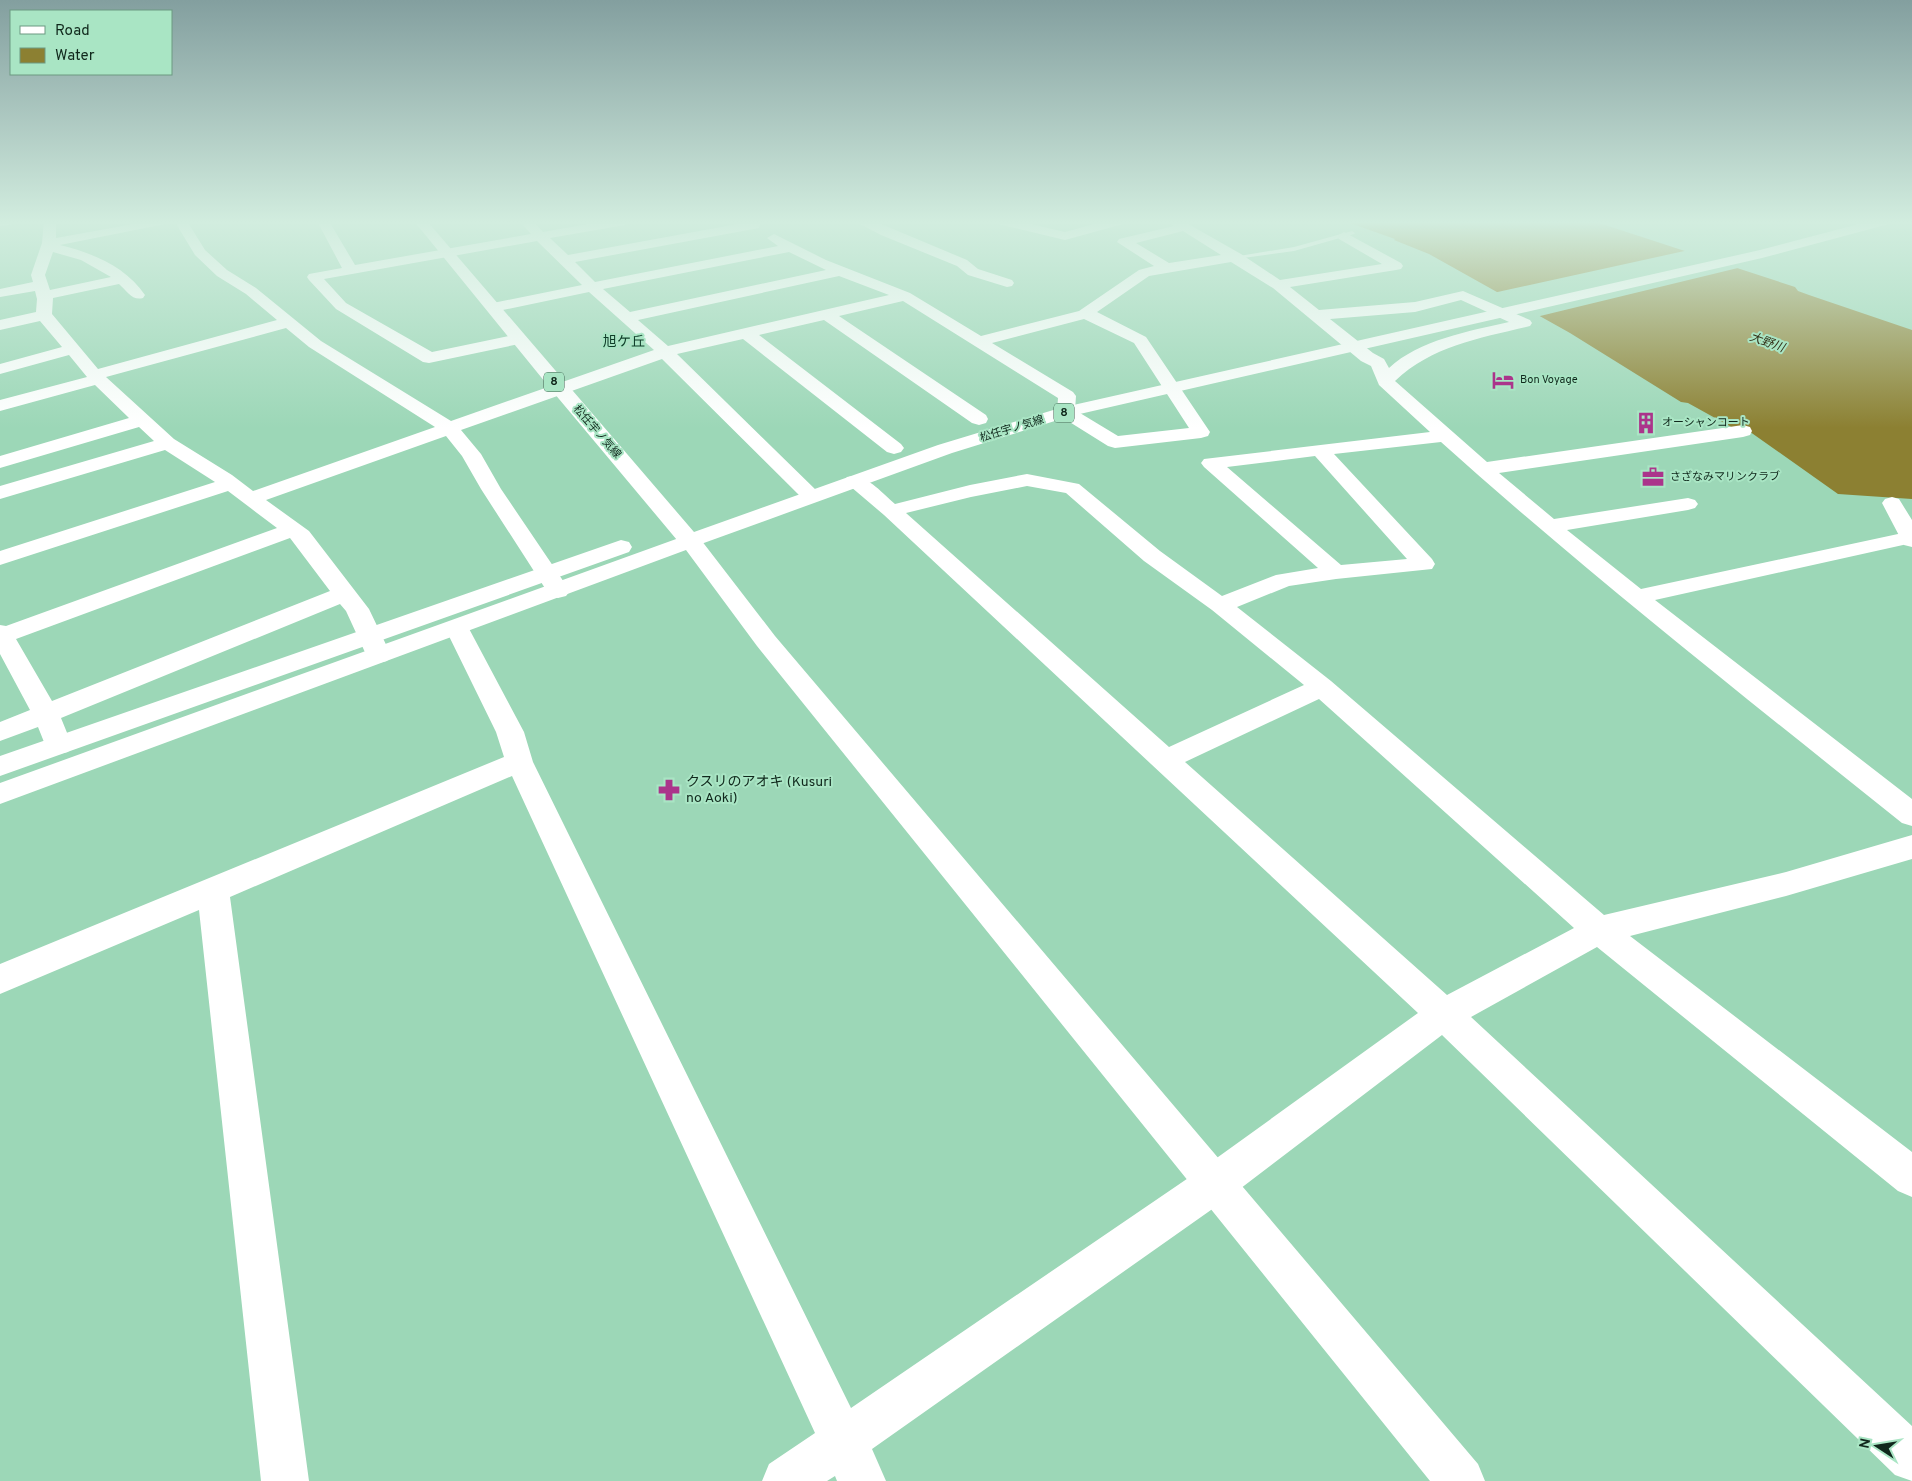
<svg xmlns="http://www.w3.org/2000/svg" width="1912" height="1481" viewBox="0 0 1912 1481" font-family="Overpass,'Noto Sans JP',sans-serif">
<rect width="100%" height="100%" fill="#9cd7b7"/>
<path fill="#8c8032" d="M1344 221H1593L1795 287 1798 291 1809 295 1912 330V499L1838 494 1746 429H1735L1688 403 1681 402 1570 333 1429 254 1394 240 1395 239Z"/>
<path fill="#9cd7b7" d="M1689 250 1742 267 1536 317 1493 293Z"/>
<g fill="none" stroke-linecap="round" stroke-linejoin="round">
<path fill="#fff" fill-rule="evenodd" d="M1352 231 1355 233 1354 234 1294 251 1236 259 1233 257 1294 247Z"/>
<path fill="#fff" fill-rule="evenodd" d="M0 221H16L15 224 0 226Z
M44 221H56V238L150 221H187L205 250 227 270 256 288 321 341 451 421 654 350 589 292 493 312 488 310 485 307 488 304 582 285 537 241 324 279 346 303 432 352 519 334 525 336 527 339 525 342 519 344 429 363 423 362 336 309 309 280 307 277 309 274 342 268 317 221H329L355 265 531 234 523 225 529 221 534 222 543 232 605 221H631L625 225 550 238 568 255 754 221 759 222 760 225 759 228 575 262 595 282 778 246 767 238 774 234 826 260 910 293 981 336 1079 311 1139 270 1154 266 1117 242 1119 239 1174 226 1169 221H1183L1241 254 1280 280 1382 264 1339 239 1337 236 1344 232 1401 263 1403 266 1401 269 1396 270 1290 287 1319 310 1415 302 1463 291 1530 320 1532 323 1530 326C1481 338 1433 345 1395 381L1487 462 1743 425 1750 427 1752 431 1750 435 1743 437 1499 473 1554 519 1688 498 1695 500 1698 504 1695 508 1688 510 1567 530 1641 589 1912 531V543L1655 600 1912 799V826L1902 823C1746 698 1589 575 1441 442L1334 454 1432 559 1435 564 1432 569 1336 579 1289 586 1237 607 1331 681 1604 915 1786 872 1912 835V859L1786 896 1630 936 1912 1152V1197L1898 1191 1597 947 1471 1017 1912 1426V1481L1895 1475 1442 1035 1228 1198 872 1449 886 1481H837L835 1476 827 1481H762L769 1464 815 1433 512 776 230 897 309 1481H261L199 910 0 994V964L504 757 496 732 445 628 448 623 457 621 466 623 524 732 533 762 851 1408 1200 1170 1418 1013 884 515 844 481 847 477C865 472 882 493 895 504L970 485 1027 474 1079 484 1160 551 1222 596 1276 575 1318 568 1204 467 1201 463 1204 459 1430 432 1379 385 1371 366 1361 361 1273 288 1231 262 1149 276 1097 312 1146 337 1210 432 1208 436 1201 438 1115 448 1108 446 1060 416 1057 412 1058 398 903 301 839 316 986 415 988 419 986 423 979 425 972 423 824 320 759 335 901 444 904 448 901 452 894 454 887 452 743 339 677 354 818 492 821 496 818 500 811 502 804 500 662 359 461 430 481 454 501 489 570 591 566 596 558 598 550 596 481 489 462 456 446 436 266 500 309 531 369 609 391 655 387 661 378 663 369 661 346 611 340 604 61 718 72 745 68 752 58 754 48 752 38 727 0 741V722L30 710 0 654V625L6 626 277 528 228 491 0 565V551L215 482 165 450 0 499V486L154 441 139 427 0 468V456L129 418 95 385 0 411V400L87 377 69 355 0 374V364L62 347 40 321 0 330V320L36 312 37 299 35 291 0 297V289L33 282 31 275 42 243ZM175 222 195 255 217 276 246 294 277 320 98 369 52 314 53 298 119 284C127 291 132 301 143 298L145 295C126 267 93 253 60 245ZM1183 231 1221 255 1169 263 1136 243ZM53 252 81 260 111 277 50 290 45 275ZM789 252 826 270 630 312 603 289ZM839 276 889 295 668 346 638 320ZM1461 300 1509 322C1469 331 1419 340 1389 368L1384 359 1373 353 1330 319 1415 312ZM1084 319 1134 343 1189 428 1118 436 1075 410 1076 396 1073 392 992 343ZM286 328 309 347 435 427 253 491 232 475 174 439 106 377ZM1315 456 1407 559 1341 565 1227 467ZM1027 486 1066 493 1144 561 1212 610 1304 685 1169 747 906 513 971 497ZM290 538 330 591 52 701 16 639ZM1319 699 1574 928 1447 995 1185 762Z
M859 221H874L967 260 978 269 1012 280 1014 283 1012 286 1007 287 968 275 957 266 881 235 860 224Z
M997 221H1018L1065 232 1105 221H1124L1123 224 1065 240 998 224Z"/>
<path fill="#fff" fill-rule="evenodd" d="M1892 497 1899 499 1912 520V547L1904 545 1882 503 1885 499Z
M690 534 698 536 775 636 1478 1464 1485 1481H1430L757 646 686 550 0 804V783Z
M621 540 629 542 632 547 629 552 0 776V756Z"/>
<path fill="#fff" fill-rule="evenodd" d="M414 221H427L694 532 938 445 1060 408 1760 250 1870 221H1890L1889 224 1762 258 1071 416 952 453 690 548 682 546 554 393Z"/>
</g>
<linearGradient id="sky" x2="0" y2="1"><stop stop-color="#839f9f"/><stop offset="0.52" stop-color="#d2eddf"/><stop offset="1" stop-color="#d2eddf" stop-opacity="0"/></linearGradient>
<rect width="1912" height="428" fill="url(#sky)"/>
<defs>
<g id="hotel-bare" transform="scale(1.725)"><path d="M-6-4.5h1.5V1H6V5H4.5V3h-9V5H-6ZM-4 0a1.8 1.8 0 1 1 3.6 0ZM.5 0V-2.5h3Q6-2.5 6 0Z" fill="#ab348b" stroke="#a9e5c4" stroke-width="2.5" paint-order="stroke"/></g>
<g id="building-bare" transform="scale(1.725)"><path d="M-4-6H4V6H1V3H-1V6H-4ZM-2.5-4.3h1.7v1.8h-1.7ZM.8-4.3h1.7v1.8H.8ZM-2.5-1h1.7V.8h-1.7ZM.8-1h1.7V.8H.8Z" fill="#ab348b" stroke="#a9e5c4" stroke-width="2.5" paint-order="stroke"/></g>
<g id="office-bare" transform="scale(1.725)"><path d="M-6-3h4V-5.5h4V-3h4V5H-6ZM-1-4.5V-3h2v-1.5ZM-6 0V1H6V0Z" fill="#ab348b" stroke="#a9e5c4" stroke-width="2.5" paint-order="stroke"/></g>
<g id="pharmacy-bare" transform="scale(1.725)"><path d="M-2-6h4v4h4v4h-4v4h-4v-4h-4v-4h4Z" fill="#ab348b" stroke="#a9e5c4" stroke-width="2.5" paint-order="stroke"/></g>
</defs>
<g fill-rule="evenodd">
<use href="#hotel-bare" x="1503" y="380"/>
<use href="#building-bare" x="1646" y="423"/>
<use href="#office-bare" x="1653" y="477"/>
<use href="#pharmacy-bare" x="669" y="790"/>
</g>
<g text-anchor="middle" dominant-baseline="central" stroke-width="4" stroke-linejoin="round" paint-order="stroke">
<g font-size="11" fill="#10281c" stroke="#a9e5c4" text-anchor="start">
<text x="1520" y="380">Bon Voyage</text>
<text x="1662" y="423">オーシャンコート</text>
<text x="1670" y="477">さざなみマリンクラブ</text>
</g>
<g font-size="11" fill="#10281c" stroke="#a9e5c4">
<text transform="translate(1012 429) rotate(-17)">松任宇ノ気線</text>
<text transform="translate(597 432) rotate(49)">松任宇ノ気線</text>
</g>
<g font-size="12" font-style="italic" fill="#332f17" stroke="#a9e5c4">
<text transform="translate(1767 343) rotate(20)">大野川</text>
</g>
<g fill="#a9e5c4" stroke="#3e614e" stroke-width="1">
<rect x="544" y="372.5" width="20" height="19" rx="4"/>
<rect x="1054" y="403.5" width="20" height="19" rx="4"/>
</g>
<g font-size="12" font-weight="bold" fill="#10281c">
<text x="554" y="382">8</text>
<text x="1064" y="413">8</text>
</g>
<g font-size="14" fill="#0f3c28" stroke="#a9e5c4">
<text x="624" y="342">旭ケ丘</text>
</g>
<g font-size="14" fill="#10281c" stroke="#a9e5c4" text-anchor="start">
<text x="686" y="782">クスリのアオキ (Kusuri<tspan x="686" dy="16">no Aoki)</tspan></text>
</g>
</g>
<rect x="10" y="10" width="162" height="65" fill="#a9e5c4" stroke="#6c9981"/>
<rect x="20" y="26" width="25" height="8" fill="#ffffff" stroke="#6c9981"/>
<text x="55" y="35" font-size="15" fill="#10281c">Road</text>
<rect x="20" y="48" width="25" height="15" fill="#8c8032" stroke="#6c9981"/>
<text x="55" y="60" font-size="15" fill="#10281c">Water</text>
<g transform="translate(1877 1446) rotate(282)" stroke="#a9e5c4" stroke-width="4" paint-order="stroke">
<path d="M0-4L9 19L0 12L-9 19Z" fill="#10281c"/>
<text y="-8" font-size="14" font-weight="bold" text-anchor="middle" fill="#10281c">N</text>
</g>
</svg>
